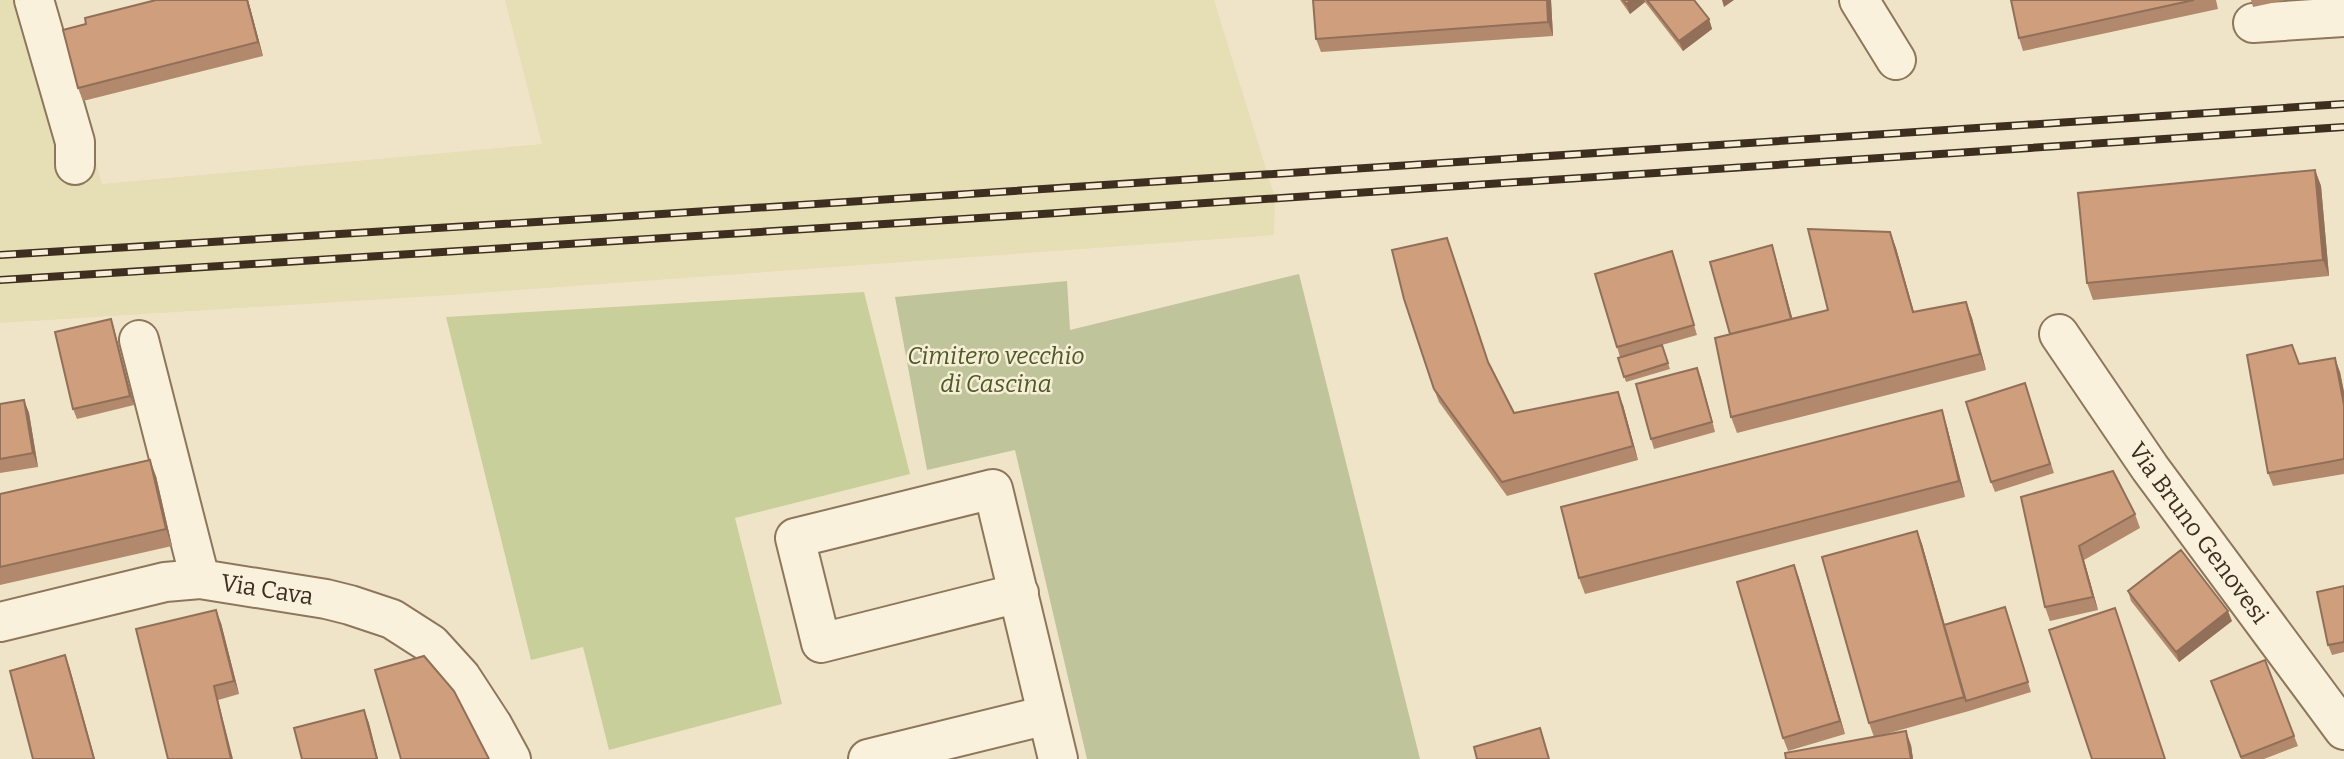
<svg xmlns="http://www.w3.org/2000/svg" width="2344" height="759" viewBox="0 0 2344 759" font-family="Bitter,serif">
<rect width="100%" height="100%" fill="#f0e4c8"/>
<path fill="#e6deb5" d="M0 0H50L102 184 542 144 505 0H1214L1275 198 1274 235 465 294 0 323Z"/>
<path fill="#c9cf9b" d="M864 292 910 474 735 518 782 704 609 750 583 647 531 660 446 317Z"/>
<path fill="#bfc49a" d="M1299 274 1420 759H1087L1015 450 927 470 895 297 1067 281 1070 330Z"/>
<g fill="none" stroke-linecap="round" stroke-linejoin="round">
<g stroke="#8d765c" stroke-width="42">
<g id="minor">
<path d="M34 0 75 142V165"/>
<path d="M1859 0 1896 60"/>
<path d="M2253 23 2344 17"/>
<path id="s1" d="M2059 334 2150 468 2344 730"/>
<path d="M139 340 200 579"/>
<path d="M1019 593 821 643 795 538 993 489 1058 759"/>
<path id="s2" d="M0 622 165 582 200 579 326 599 350 605 392 619 431 644 461 677 493 726 511 759"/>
<path d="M868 759 1047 715"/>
</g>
</g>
<use href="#minor" stroke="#faf1dc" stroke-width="38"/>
<g stroke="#3d2e20" stroke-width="8">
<path id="rail" d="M0 255 601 218 2344 104
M0 280 1011 216 2344 127"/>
</g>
<use href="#rail" stroke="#f7eed8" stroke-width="5" stroke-dasharray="16" stroke-linecap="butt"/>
</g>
<path fill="#b2896c" d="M248 0 263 56 83 101 78 88Z
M1551 0 1553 36 1321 52 1316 39Z
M1620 0H1694L1709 19 1712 29 1683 51 1645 2 1630 14Z
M2011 0H2216L2218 9 2023 51 2019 38Z
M2251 0H2286L2253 7Z
M2315 170 2321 186 2329 276 2093 300 2087 283Z
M1890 232 1896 248 1914 312 1966 302 1972 318 1986 370 1737 433 1731 417 1730 334 1775 255 1792 318 1828 310Z
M1672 251 1697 335 1662 345 1670 369 1626 382 1618 358 1620 357 1617 347Z
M111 319 114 329 134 405 77 419 73 409Z
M2299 364 2340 372 2344 392V474L2273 486 2268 473Z
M1490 365 1514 413 1623 405 1638 460 1507 496 1439 402 1434 389Z
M1697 368 1715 432 1654 449 1651 439Z
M2025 383 2054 473 1995 492 1991 482Z
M24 400 29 413 38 467 0 473V404Z
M1947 427 1965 497 1585 594 1579 578Z
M156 476 172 546 0 585V494Z
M2021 497 2135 514 2140 528 2084 560 2098 610 2050 621 2045 607Z
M1917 531 1922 544 1945 625 2005 607 2031 692 1969 711 1875 737 1911 745 1913 759H1786L1874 737 1869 723Z
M1794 565 1845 734 1788 751 1783 738Z
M2344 586V652L2332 655 2328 645Z
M2128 591 2232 621 2179 662 2131 601Z
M221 623 239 694 218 700 168 759Z
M2265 660 2298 746 2264 759H2241L2211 681Z"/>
<path fill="#916f58" d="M247 0H248L263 56 258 42Z
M1547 0H1551L1553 36 1548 22Z
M1632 0H1644L1645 2 1630 14 1626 4Z
M1722 0H1734L1724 7Z
M1709 19 1712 29 1683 51 1679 41Z
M2315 170 2321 186 2329 276 2323 260Z
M1890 232 1896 248 1918 328 1913 312Z
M1772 245 1775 255 1797 335 1793 325Z
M1966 302 1972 318 1986 370 1980 354Z
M111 319 114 329 134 405 130 396Z
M2335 358 2340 372 2344 392V405Z
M1697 368 1701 378 1715 432 1712 422Z
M1618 392 1623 405 1638 460 1633 446Z
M24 400 29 413 38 467 33 453Z
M1942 410 1947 427 1965 497 1959 481Z
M150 460 156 476 172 546 166 529Z
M1917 531 1922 544 1966 701Z
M2079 546 2084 560 2098 610 2093 597Z
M1794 565 1799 578 1845 734 1840 721Z
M216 610 221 623 239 694 234 681Z
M2228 611 2232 621 2179 662 2176 652Z
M65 655 70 669 95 759H94Z
M214 686 218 700 233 759H231Z
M364 710 369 723 378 759H377Z
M1906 731 1911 745 1913 759H1911Z"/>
<path fill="#cf9f7d" stroke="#916f58" stroke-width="2" d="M156 0H247L258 42 78 88 63 30 86 24 85 18Z
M1313 0H1547L1548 22 1316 39Z
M1623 0H1632L1626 4Z
M1647 0H1694L1709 19 1679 41Z
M2011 0H2194L2019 38Z
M2315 170 2323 260 2087 283 2078 193Z
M1808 229 1890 232 1913 312 1966 302 1980 354 1731 417 1715 338 1828 310Z
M1447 238 1488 362 1514 413 1618 392 1633 446 1502 482 1434 389 1404 299 1392 250Z
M1772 245 1791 319 1730 334 1710 262Z
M1672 251 1694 325 1617 347 1595 274Z
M111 319 130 396 73 409 55 332Z
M1662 345 1668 363 1624 377 1618 358Z
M2292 345 2299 364 2335 358 2344 405V459L2268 473 2247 355Z
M1697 368 1712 422 1651 439 1636 384Z
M2025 383 2050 464 1991 482 1966 402Z
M24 400 33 453 0 459V404Z
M1942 410 1959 481 1579 578 1561 507Z
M150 460 166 529 0 567V494Z
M2113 471 2135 514 2079 546 2093 597 2045 607 2021 497Z
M1917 531 1964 697 1869 723 1822 557Z
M2181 550 2228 611 2176 652 2128 591Z
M1794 565 1840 721 1783 738 1737 582Z
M2344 586V642L2328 645 2317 592Z
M2005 607 2028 682 1966 701 1944 625Z
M2115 608 2165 759H2092L2049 630Z
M216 610 234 681 214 686 231 759H168L136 629Z
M65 655 94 759H33L10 671Z
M424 656 454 691 489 759H401L375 670Z
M2265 660 2294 736 2241 757 2211 681Z
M364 710 377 759H302L294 728Z
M1540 728 1549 759H1477L1474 747Z
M1906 731 1911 759H1786L1785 753Z"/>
<g text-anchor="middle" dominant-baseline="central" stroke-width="5" stroke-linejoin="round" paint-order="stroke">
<g font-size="24" font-style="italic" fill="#4d5a26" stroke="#f7eed8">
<text x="996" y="356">Cimitero vecchio<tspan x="996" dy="28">di Cascina</tspan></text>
</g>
<g font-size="24" fill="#3d2e20" stroke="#f7eed8">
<text stroke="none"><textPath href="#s1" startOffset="243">Via Bruno Genovesi</textPath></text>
<text stroke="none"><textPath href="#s2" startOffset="273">Via Cava</textPath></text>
</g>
</g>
</svg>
